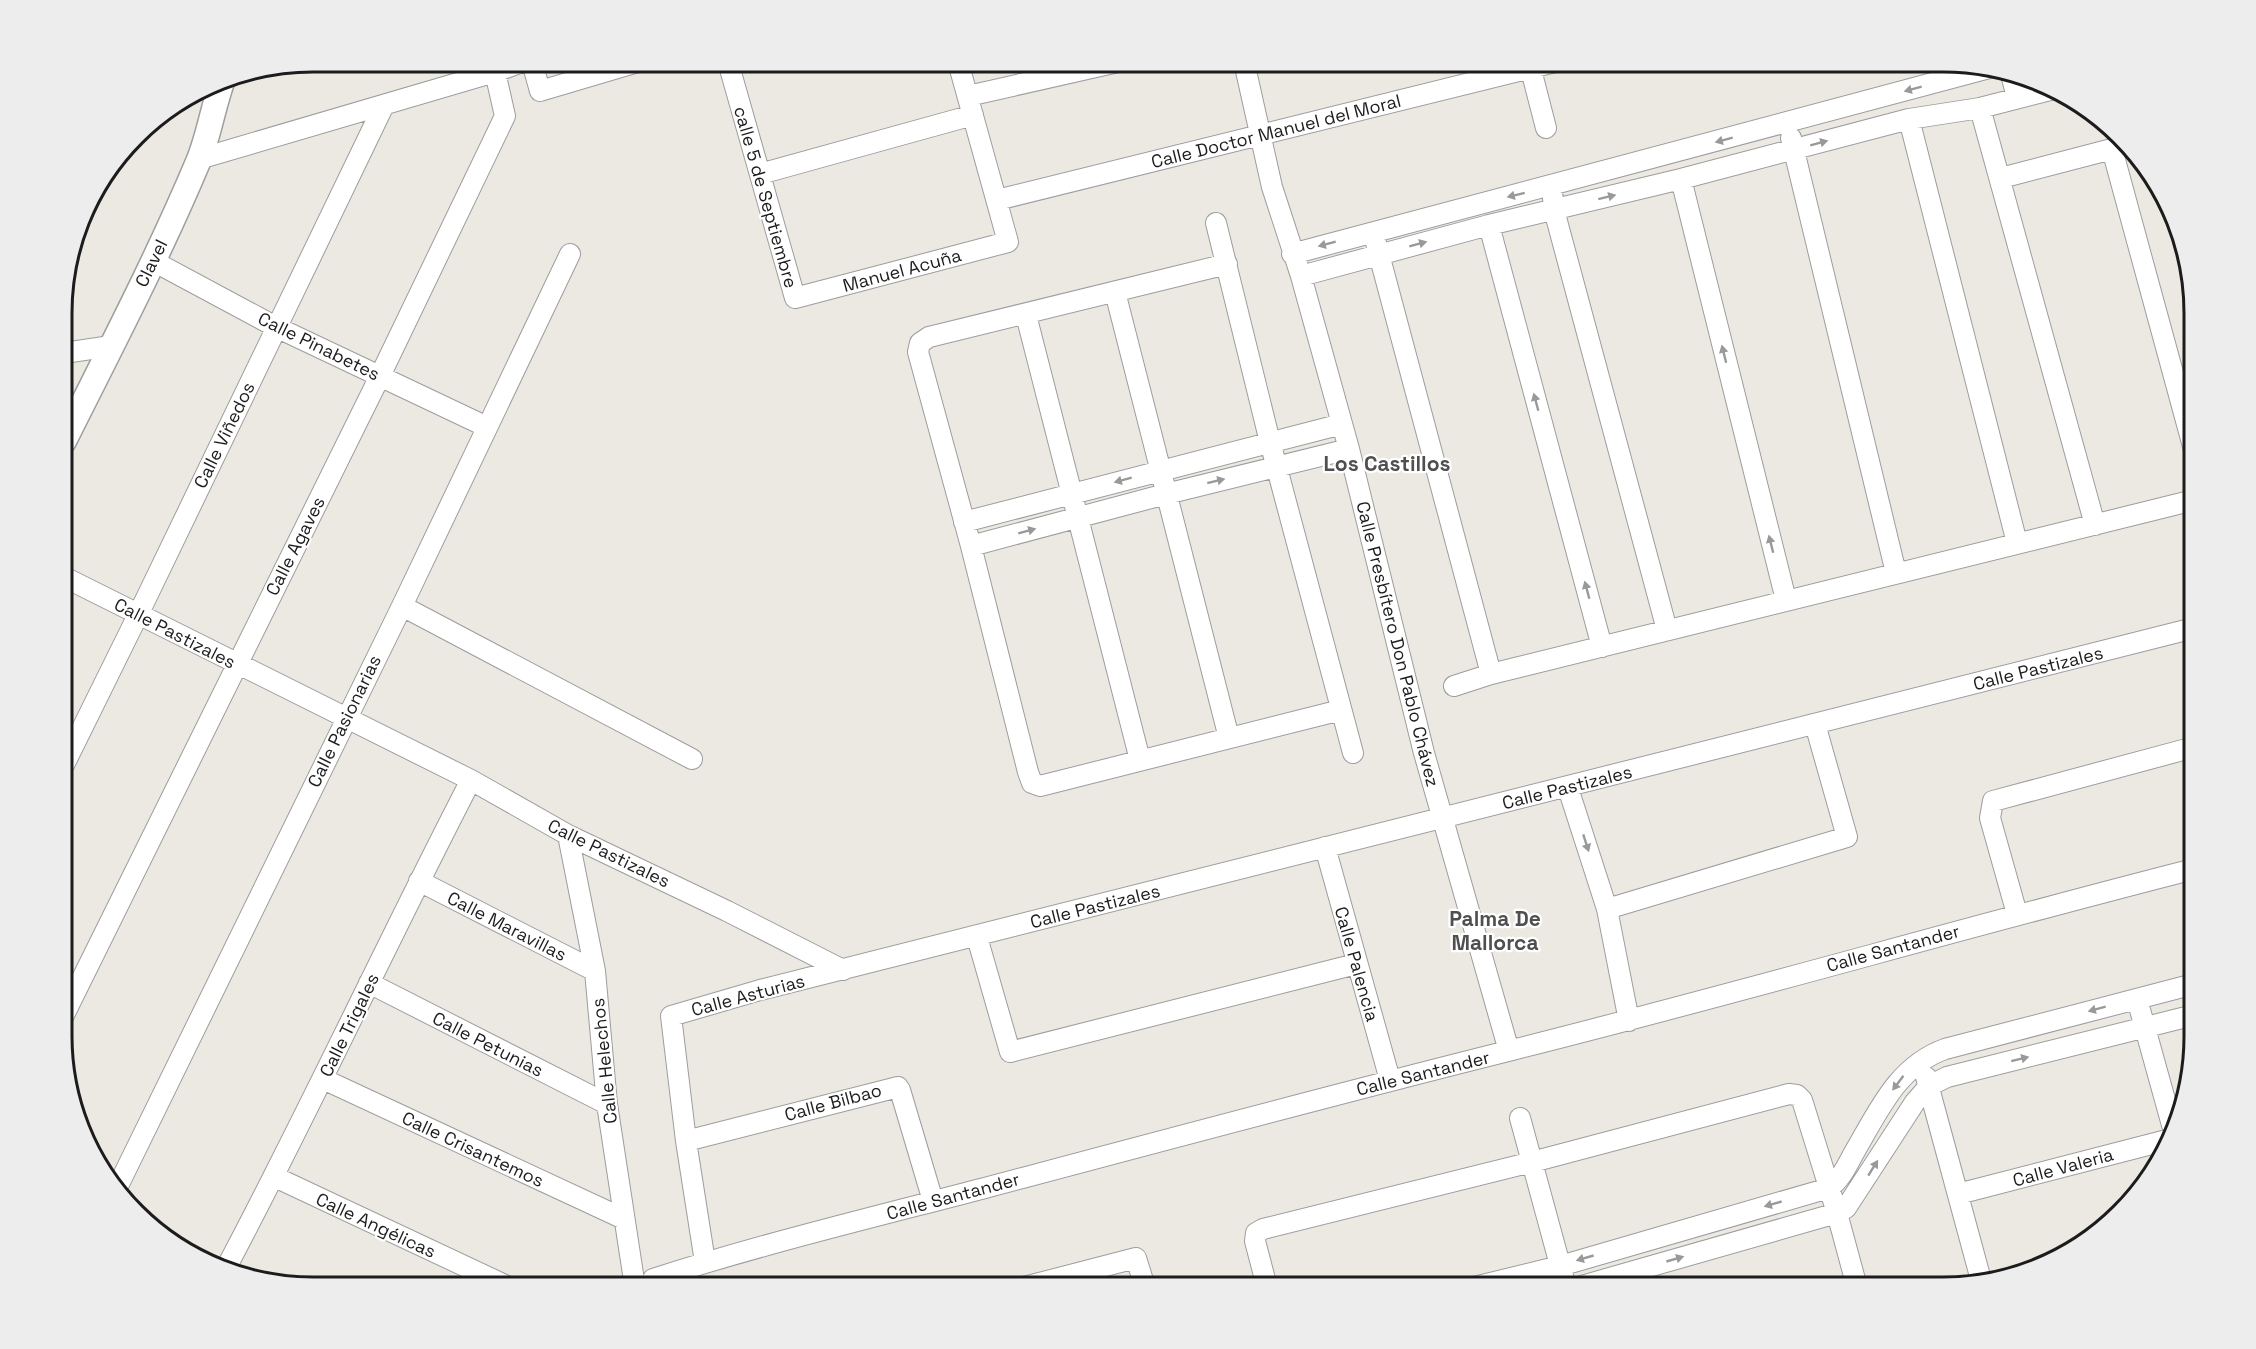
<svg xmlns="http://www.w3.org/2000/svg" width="2256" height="1349" viewBox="0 0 2256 1349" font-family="'Space Grotesk',sans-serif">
<rect width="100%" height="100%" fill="#ece9e3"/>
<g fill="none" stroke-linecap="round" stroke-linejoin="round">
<g stroke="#9d9d9d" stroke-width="22">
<path id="minor" d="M532 62 540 91 638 62
M728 62 795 298 1008 242 958 62
M1244 62 1272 187 1301 276 1349 449 1424 753 1509 1051
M1529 62 1546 128
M2010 71 2017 97
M968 96 1118 62
M1980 108 2095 525
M1909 119 2017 543
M1791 138 1896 573
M199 159 495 72 522 62
M760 174 973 115
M2001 178 2112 149 2194 450
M1681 179 1786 600
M1553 198 1554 210 1667 630
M997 200 1555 62
M1216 223 1270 442 1353 753
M1489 225 1602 647
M1376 243 1491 674
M1292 254 1989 68
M153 261 276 327 487 427
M1227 264 929 337 920 343 918 352 971 546 1028 772 1032 783 1040 786 1341 710
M1301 276 1489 225 1681 179 1909 119 1980 108 2054 89
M1115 292 1229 738
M1026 315 1140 760
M64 353 111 346
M964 522 1342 424
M971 546 1166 494 1349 449
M64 577 471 780 568 835 727 911 843 970
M402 606 692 759
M1454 686 1491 674 2194 500
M64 765 138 615 384 105
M1568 788 1607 909 1629 1021
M568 835 595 971 607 1104 635 1287
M1325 847 1390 1080
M419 881 595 971
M1607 909 1847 837 1815 724
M2017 914 1990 818 1993 801 2194 747
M977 937 1010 1052 1356 964
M369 983 607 1104
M2137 999 2172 1125
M64 1015 380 376 505 116 495 72
M1926 1077 1981 1280
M323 1079 624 1219
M1520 1118 1566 1287
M686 1141 898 1087 900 1090 933 1201
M275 1177 509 1287
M117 1188 402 606 570 254
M1958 1194 2167 1140
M705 1262 686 1141 671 1016 760 990 2194 628
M225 1270C311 1108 387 942 471 780
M653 1279C762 1244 874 1217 985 1188 1161 1141 1336 1094 1512 1050 1740 993 1966 927 2194 869
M1024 1287 1136 1258 1145 1287
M1267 1287 1255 1241 1256 1233 1263 1229 1532 1162 1789 1094 1797 1095 1802 1100 1837 1213 1857 1287
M1474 1287 1560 1266 1829 1188C1842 1178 1847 1165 1855 1151 1879 1110 1898 1066 1945 1049L2194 984
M1578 1287 1837 1213 1846 1208 1915 1102 1929 1086 1947 1077 2194 1015"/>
</g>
<g stroke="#9d9d9d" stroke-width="27">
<path id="tertiary" d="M64 441C110 349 158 257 198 162 209 136 213 106 223 79"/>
</g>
<use href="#minor" stroke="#fff" stroke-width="20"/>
<use href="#tertiary" stroke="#fff" stroke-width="24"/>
</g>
<defs><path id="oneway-solid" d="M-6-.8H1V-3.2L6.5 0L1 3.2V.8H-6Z" transform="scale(1.5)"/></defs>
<g fill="#999">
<use href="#oneway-solid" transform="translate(1913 89) rotate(165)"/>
<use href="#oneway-solid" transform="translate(1724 140) rotate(165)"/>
<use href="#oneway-solid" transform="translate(1819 143) rotate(-15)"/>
<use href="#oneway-solid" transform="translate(1516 195) rotate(166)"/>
<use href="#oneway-solid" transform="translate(1607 197) rotate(-14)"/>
<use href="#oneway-solid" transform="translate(1327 244) rotate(165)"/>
<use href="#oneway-solid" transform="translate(1418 244) rotate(-15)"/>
<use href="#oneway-solid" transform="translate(1724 354) rotate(-104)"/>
<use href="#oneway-solid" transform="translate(1536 402) rotate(-105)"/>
<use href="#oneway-solid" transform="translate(1123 480) rotate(165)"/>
<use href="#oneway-solid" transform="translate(1216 481) rotate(-14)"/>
<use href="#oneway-solid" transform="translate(1027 531) rotate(-15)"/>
<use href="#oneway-solid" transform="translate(1771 544) rotate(-104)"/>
<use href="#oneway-solid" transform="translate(1587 590) rotate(-105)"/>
<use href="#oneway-solid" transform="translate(1586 843) rotate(72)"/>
<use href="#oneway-solid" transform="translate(2097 1009) rotate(165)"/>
<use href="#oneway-solid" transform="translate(2020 1059) rotate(-14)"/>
<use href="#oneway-solid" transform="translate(1898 1083) rotate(127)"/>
<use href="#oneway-solid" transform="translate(1873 1168) rotate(-58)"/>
<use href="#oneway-solid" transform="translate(1773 1204) rotate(164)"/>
<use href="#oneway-solid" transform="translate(1585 1258) rotate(164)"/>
<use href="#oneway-solid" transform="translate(1675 1259) rotate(-16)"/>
</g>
<g text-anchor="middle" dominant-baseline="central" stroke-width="4.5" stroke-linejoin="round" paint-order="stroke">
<g font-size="18" fill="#1c1c1c" stroke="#fff">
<text transform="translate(1276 131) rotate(-14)">Calle Doctor Manuel del Moral</text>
<text transform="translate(766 197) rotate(74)">calle 5 de Septiembre</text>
<text transform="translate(151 263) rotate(-64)">Clavel</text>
<text transform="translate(902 270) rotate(-15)">Manuel Acuña</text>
<text transform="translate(319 346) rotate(26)">Calle Pinabetes</text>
<text transform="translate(224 435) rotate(-64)">Calle Viñedos</text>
<text transform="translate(295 546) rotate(-63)">Calle Agaves</text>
<text transform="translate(175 633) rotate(27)">Calle Pastizales</text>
<text transform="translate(1398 644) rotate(76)">Calle Presbítero Don Pablo Chávez</text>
<text transform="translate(2038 668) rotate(-14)">Calle Pastizales</text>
<text transform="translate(344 721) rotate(-64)">Calle Pasionarias</text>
<text transform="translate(1567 787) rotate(-14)">Calle Pastizales</text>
<text transform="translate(609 853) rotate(26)">Calle Pastizales</text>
<text transform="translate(1095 906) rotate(-14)">Calle Pastizales</text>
<text transform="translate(507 926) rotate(27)">Calle Maravillas</text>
<text transform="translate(1893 948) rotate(-15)">Calle Santander</text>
<text transform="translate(1357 964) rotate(74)">Calle Palencia</text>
<text transform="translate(748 995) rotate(-15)">Calle Asturias</text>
<text transform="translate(349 1025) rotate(-64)">Calle Trigales</text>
<text transform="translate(488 1044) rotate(27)">Calle Petunias</text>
<text transform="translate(604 1061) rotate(-96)">Calle Helechos</text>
<text transform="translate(1423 1073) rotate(-14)">Calle Santander</text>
<text transform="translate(833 1102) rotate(-15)">Calle Bilbao</text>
<text transform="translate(473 1149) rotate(25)">Calle Crisantemos</text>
<text transform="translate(2063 1167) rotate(-15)">Calle Valeria</text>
<text transform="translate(953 1196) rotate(-15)">Calle Santander</text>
<text transform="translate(376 1225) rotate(25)">Calle Angélicas</text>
</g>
<g font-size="21" font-weight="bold" fill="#4f4f4f" stroke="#fff">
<text x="1387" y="463">Los Castillos</text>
<text x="1495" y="918">Palma De<tspan x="1495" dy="24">Mallorca</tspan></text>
</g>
</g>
<path d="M0 0H2256V1349H0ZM313 72H1943A241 241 0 0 1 2184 313V1036A241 241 0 0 1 1943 1277H313A241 241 0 0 1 72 1036V313A241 241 0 0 1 313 72Z" fill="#ededed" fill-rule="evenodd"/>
<path fill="none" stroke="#1c1c1c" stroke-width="3" d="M313 72H1943A241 241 0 0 1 2184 313V1036A241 241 0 0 1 1943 1277H313A241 241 0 0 1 72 1036V313A241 241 0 0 1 313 72Z"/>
</svg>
